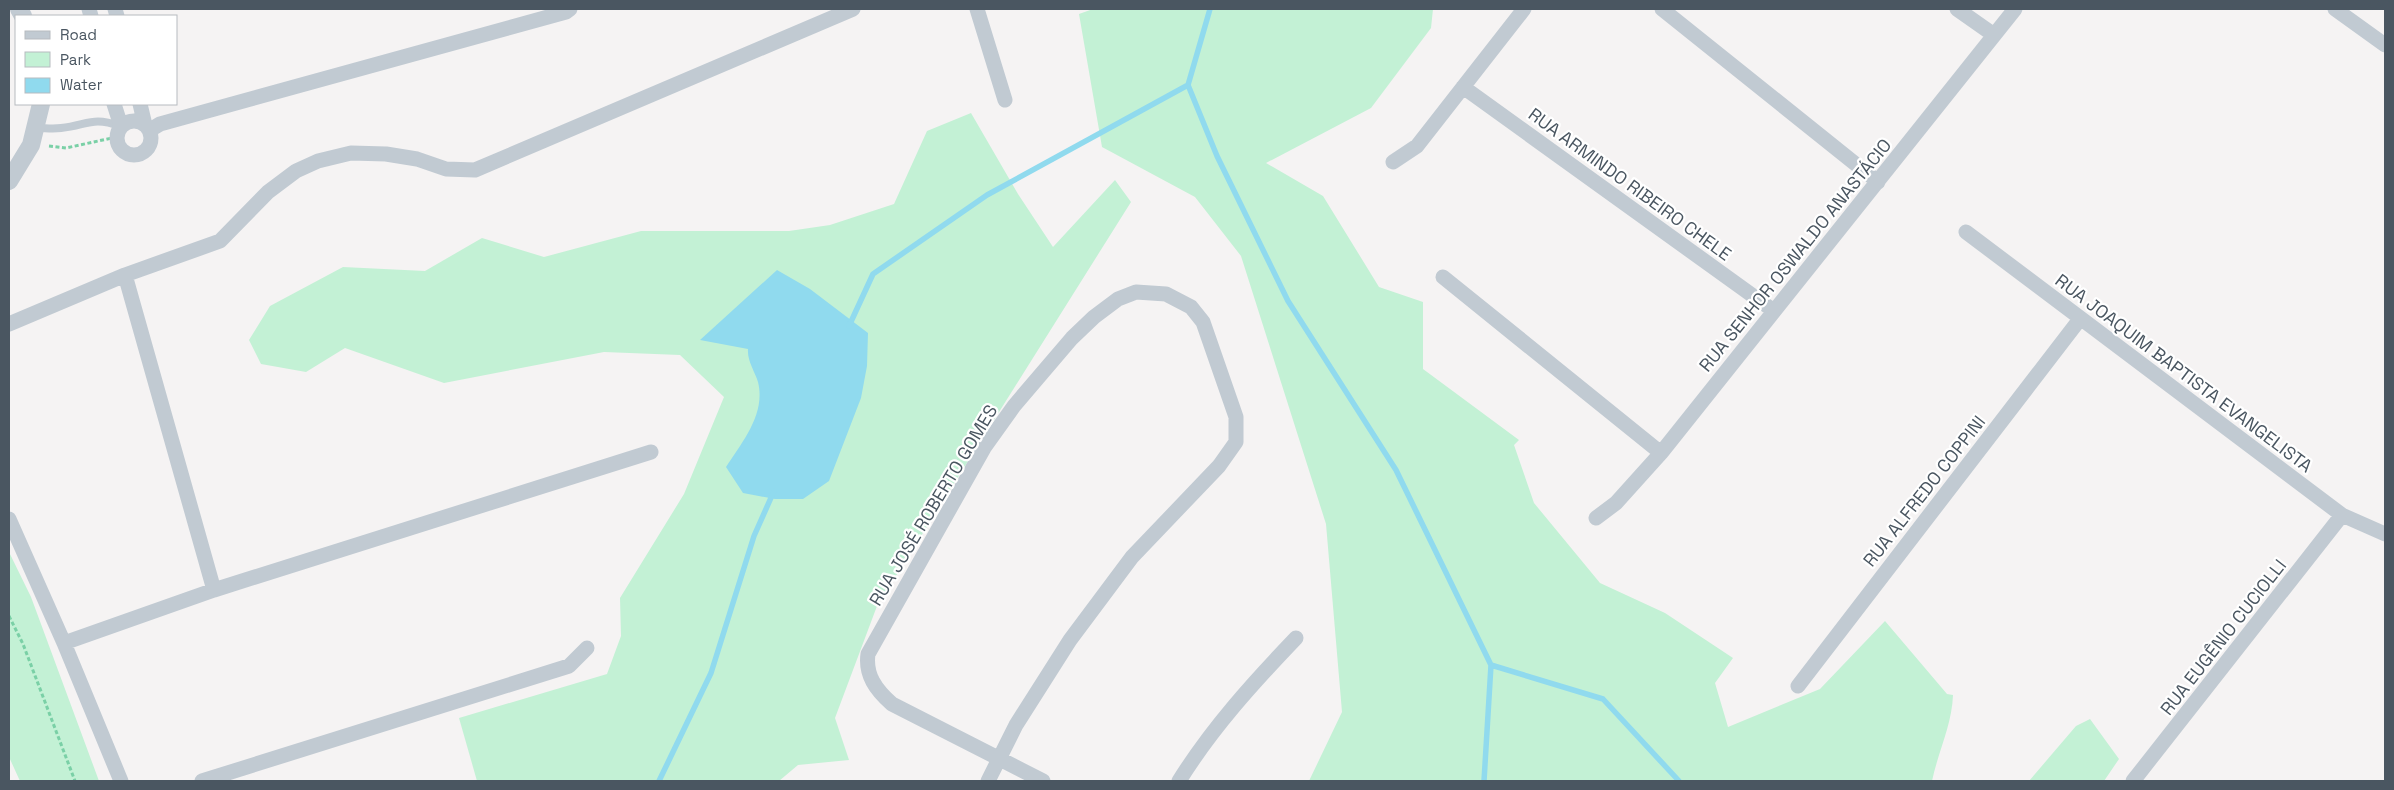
<svg xmlns="http://www.w3.org/2000/svg" width="2394" height="790" viewBox="0 0 2394 790" font-family="'Space Grotesk',sans-serif">
<rect width="100%" height="100%" fill="#f5f3f3"/>
<path fill="#c3f1d5" d="M1093 9H1433L1431 28 1371 108 1266 163 1323 196 1379 287 1423 302V369L1519 440 1514 445 1534 503 1600 583 1665 613 1733 658 1715 683 1728 727 1820 689 1885 621 1947 694 1953 695C1952 725 1938 752 1932 781H1309L1342 712 1326 524 1241 256 1195 197 1102 147 1079 14Z
M971 113 1018 194 1053 247 1115 180 1131 202 877 606 835 718 849 760 798 765 779 781H477L459 718 607 674 621 636 620 598 684 494 724 397 680 355 604 352 444 383 345 348 306 372 261 364 249 340 270 306 343 267 425 271 482 238 544 257 641 231H789L830 225 894 204 927 131Z
M9 552 31 597 99 781H20L9 757Z
M2090 719 2119 759 2104 781H2029L2076 726Z"/>
<path fill="#90daee" d="M777 270 810 289 868 333 867 366 861 398 829 481 803 499H775L743 493 726 467C742 442 766 414 758 382 755 372 747 361 748 349L700 340Z"/>
<g fill="none" stroke-linecap="round" stroke-linejoin="round">
<path stroke="#90daee" stroke-width="5.5" d="M1188 85 1217 156 1288 301 1396 470 1491 665 1484 781
M849 326 873 274 987 195 1188 85 1210 9
M1491 665 1603 699 1679 781
M659 781 711 673 754 536 774 491"/>
<path stroke="#7ad0a6" stroke-width="3" stroke-dasharray="4 2.5" stroke-linecap="butt" d="M49 146 66 148 112 138
M9 616 23 644 75 781"/>
<path stroke="#c1cad2" stroke-width="8" d="M37 128C45 128 53 129 61 128 88 125 92 116 120 126"/>
<path stroke="#c1cad2" stroke-width="15" d="M89 9 91 16
M115 9 117 16
M977 9 1005 100
M1662 9 1878 182
M1957 9 1994 35
M2335 9 2385 45
M1463 87 1774 311
M114 104 121 126
M140 104 145 125
M117 138a17 17 0 1 1 34 0a17 17 0 1 1-34 0Z
M150 130 160 124 566 12 570 9
M1393 162 1417 146 1524 9
M1966 232 2342 515 2385 534
M125 275 220 241 268 192 296 171 318 161 351 153 386 154 417 159 446 169 475 170 853 9
M1443 277 1661 453
M9 324 125 275 214 590
M1596 518 1616 503 1661 453 2015 9
M9 519 64 643 121 781
M64 643 214 590 651 452
M1798 686 2080 319
M202 781 569 666 587 648
M988 781 1016 725 1070 640 1132 557 1219 466 1236 442V417L1203 322 1191 307 1166 294 1136 292 1118 299 1094 317 1072 338 1014 406 984 448 868 654C865 675 876 690 892 704L1043 781
M1179 781C1212 728 1253 683 1296 638
M2133 781 2342 515"/>
<path stroke="#c1cad2" stroke-width="18" d="M19 9 23 16
M9 181 31 145 41 104"/>
</g>
<g text-anchor="middle" dominant-baseline="central" stroke-width="4.5" stroke-linejoin="round" paint-order="stroke">
<g font-size="18" fill="#4a5661" stroke="#fff">
<text transform="translate(1630 184) rotate(36)">RUA ARMINDO RIBEIRO CHELE</text>
<text transform="translate(1795 255) rotate(-51)">RUA SENHOR OSWALDO ANASTÁCIO</text>
<text transform="translate(2184 373) rotate(37)">RUA JOAQUIM BAPTISTA EVANGELISTA</text>
<text transform="translate(1924 491) rotate(-52)">RUA ALFREDO COPPINI</text>
<text transform="translate(933 505) rotate(-59)">RUA JOSÉ ROBERTO GOMES</text>
<text transform="translate(2223 637) rotate(-52)">RUA EUGÊNIO CUCIOLLI</text>
</g>
</g>
<rect width="2394" height="790" fill="none" stroke="#4a5661" stroke-width="20"/>
<rect x="15" y="15" width="162" height="90" fill="#ffffff" stroke="#b7bbc0"/>
<rect x="25" y="31" width="25" height="8" fill="#c1cad2" stroke="#b7bbc0"/>
<text x="60" y="40" font-size="15" fill="#4a5661">Road</text>
<rect x="25" y="52" width="25" height="15" fill="#c3f1d5" stroke="#b7bbc0"/>
<text x="60" y="65" font-size="15" fill="#4a5661">Park</text>
<rect x="25" y="78" width="25" height="15" fill="#90daee" stroke="#b7bbc0"/>
<text x="60" y="90" font-size="15" fill="#4a5661">Water</text>
</svg>
